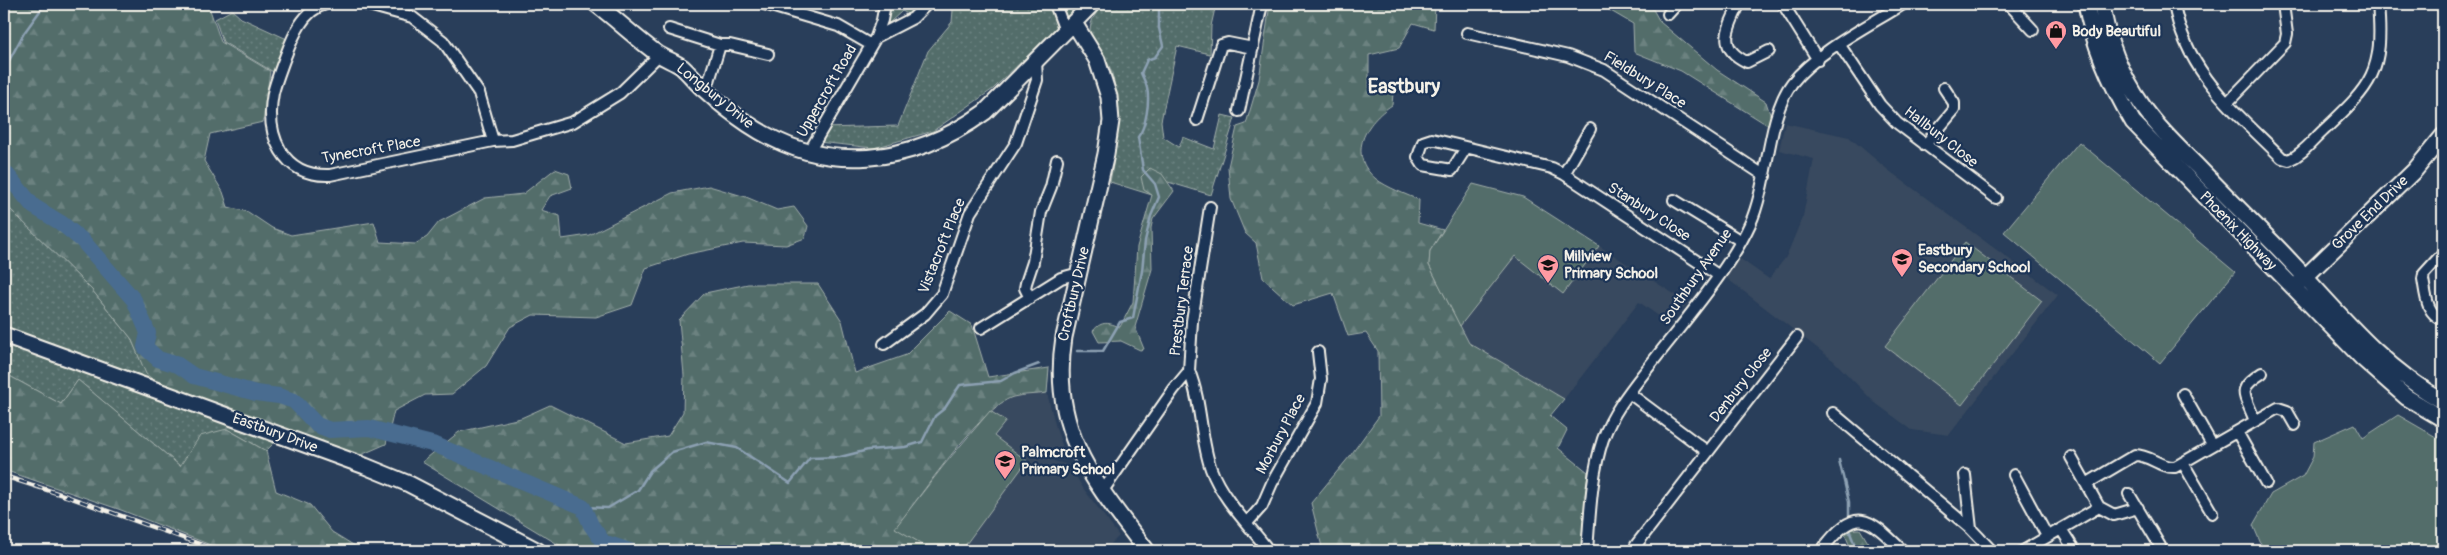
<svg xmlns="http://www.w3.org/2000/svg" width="2447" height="555" viewBox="0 0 2447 555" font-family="Pangolin,sans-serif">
<defs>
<pattern id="grass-dots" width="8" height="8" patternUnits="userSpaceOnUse" patternTransform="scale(1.25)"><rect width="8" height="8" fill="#526d6b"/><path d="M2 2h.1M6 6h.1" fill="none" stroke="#6c8280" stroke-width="1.8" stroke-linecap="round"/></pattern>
<pattern id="forest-firs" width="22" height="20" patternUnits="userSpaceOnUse" patternTransform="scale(1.25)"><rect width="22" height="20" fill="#526d6b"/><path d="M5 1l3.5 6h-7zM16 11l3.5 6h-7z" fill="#6c8280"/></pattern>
</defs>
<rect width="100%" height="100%" fill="#293e5a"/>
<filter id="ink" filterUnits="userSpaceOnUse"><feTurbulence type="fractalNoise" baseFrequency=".02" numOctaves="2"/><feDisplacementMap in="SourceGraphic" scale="10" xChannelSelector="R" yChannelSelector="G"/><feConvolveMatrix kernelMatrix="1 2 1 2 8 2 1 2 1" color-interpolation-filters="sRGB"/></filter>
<g filter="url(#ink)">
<path fill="#38495e" d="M1785 123 1849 137 1888 170 2058 295 1949 435 1912 430 1874 402 1834 361 1725 277 1739 258 1769 279 1786 257 1803 216 1814 159 1779 150Z
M1473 184 1523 197 1688 303 1680 312 1676 310 1671 317 1674 319 1670 324 1639 302 1564 399 1469 343 1429 265 1430 251Z
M1047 393 1056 428 1067 459 1039 446 1034 453 1057 462 1069 465 1083 488 1119 536 1104 551H934L990 411 1012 397Z"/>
<path fill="url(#grass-dots)" stroke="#a3afaa" d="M888 4H905L911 7 916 4H924L910 15 902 11 889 23 885 20Z
M950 4H1081L993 89 933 131 874 148 818 142 822 128 898 126 928 51 952 22 953 10Z
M1104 4H1216L1211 26 1210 54 1177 46 1161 121 1163 137 1179 147 1183 137 1214 149 1222 115 1235 118 1211 195 1168 182 1152 195 1110 182C1117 145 1123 105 1110 68 1105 55 1091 45 1090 31 1090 20 1097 11 1104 4Z
M232 10 241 18 287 39 275 73 223 42 215 19Z
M4 203 92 290 131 338 146 373 285 432 266 451 227 429 180 466 78 380 61 404 4 373Z"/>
<path fill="url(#forest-firs)" stroke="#a3afaa" d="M4 4H208L221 42 270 71 263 122 210 134 204 161 223 192 228 207 248 212 272 228 291 235 374 222 380 242 415 244 427 237 439 222 485 198 523 194 555 169 569 174 572 188 550 196 541 210 560 216 562 239 589 235 672 193 709 186 746 197 777 210 794 207 808 226 805 238 786 245 743 243 688 254 646 268 632 305 596 317 533 315 510 327 486 366 452 394 425 395 394 411 386 444 354 458 161 386 146 374 131 338 92 290 4 203Z
M1270 4H1435L1434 29 1413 23 1399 48 1369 55V88L1393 93 1392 105C1366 122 1346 154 1376 179 1388 188 1405 194 1419 200L1418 223 1443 230 1430 251 1429 265 1469 343 1564 399 1550 416 1567 430 1558 448 1588 472 1581 551H1323L1311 503 1350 456 1379 416 1378 351 1366 333 1348 336 1333 293 1293 305 1263 278 1256 243 1245 233 1231 199 1228 167 1237 127 1246 124 1259 80Z
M1604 4H1650L1660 22 1717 70 1766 102 1771 117 1769 126 1681 71 1634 52 1633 24 1609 10Z
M1150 168 1162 174 1174 191 1153 219 1151 228 1152 269 1135 327 1144 349 1140 350 1121 341 1099 342 1093 331C1102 320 1109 323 1120 327L1133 302 1137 247 1152 195 1144 190 1141 177Z
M748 284H818L842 321 855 373 906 355 950 311 972 325 988 377 1049 368 1047 393C1036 395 1024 394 1013 397 982 406 917 500 896 528L934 551H569L422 462 459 432 521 418 550 405 626 443 668 436 683 412 684 375 679 320 705 293Z
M4 373 61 404 78 380 180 466 200 436 227 429 266 451 276 491 310 505 332 532 363 551H226L121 510 4 470Z
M1860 529 1873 551H1852L1843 530Z"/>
<path fill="#526d6b" stroke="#a3afaa" d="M2079 142 2235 272 2160 363 2004 232Z
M1473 184 1523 197 1599 246 1563 294 1515 256 1460 326 1429 265 1430 251Z
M1965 242 2042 301 1962 405 1885 346Z
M990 411 1006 421 994 436 1027 461 961 551H934L895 528 944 465Z
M2398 415 2443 441V551H2264L2253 525 2271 494 2303 476 2313 457 2314 442 2355 424 2363 438Z"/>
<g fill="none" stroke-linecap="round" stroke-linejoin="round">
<path stroke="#8da1b3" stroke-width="2.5" d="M4 70 24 33 45 4
M1077 351H1103L1120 322 1133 318 1142 271 1145 241 1151 216 1159 197 1155 184 1143 170 1138 137C1146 127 1150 101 1147 88 1146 83 1143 78 1141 73L1147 60 1155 57 1163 46 1159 28V4
M1839 460 1849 502V516
M583 507 608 508 638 490 650 471 672 452 706 442 737 448 790 483 810 458 840 457 868 450 905 447 922 442 935 416 945 408 960 385 1001 381 1015 373 1039 364
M1849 530 1857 551"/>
<path stroke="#496c90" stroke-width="16" d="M4 171 33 206 61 223 82 240 134 300 148 333 145 347 158 359 178 365 194 376 256 393 279 396 294 401 317 425 330 430 369 428 436 445 583 507 591 525 603 542 630 551"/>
<g stroke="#f4f1e8" stroke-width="14">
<path id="street" d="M326 4C302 10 292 39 284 60 280 71 276 81 273 93 265 135 282 177 330 175L493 141 512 140 573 122 620 93 659 55
M365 4 412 17 443 41 479 93 493 141
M764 4 838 26 871 45
M1055 4 1065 31
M1734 4H1751
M1783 4 1818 60
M2009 4 2033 30
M2174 4C2186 73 2235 111 2282 158L2289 160C2303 154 2313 140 2324 130 2372 85 2384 72 2378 4
M1739 5C1728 28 1716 48 1747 62L1769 51
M1668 14 1677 4
M669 29 720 45H730L768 54
M1467 33 1568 56 1604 70 1765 176
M876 37 913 18 927 4
M1839 44 1880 105 1897 123 1996 198
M706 91 720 45
M2227 103 2285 43 2287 34 2283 4
M1239 111 1262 4
M1197 120 1221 45 1228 43 1253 48
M1925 145 1954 110V103L1944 88
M1466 148 1452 170 1423 165 1418 157 1423 142 1432 139 1552 168 1564 174 1718 275
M809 152 876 37 882 20 885 4
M1564 174 1590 129
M1674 200 1741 241
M2443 253 2424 274 2423 279C2426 296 2426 313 2443 320
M1030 298 1025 288 1026 283 1033 262 1041 212 1051 187 1057 160
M981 328 1061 278 1079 273
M884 344 925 314 942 294 970 213 1016 143 1037 80 1036 60
M1189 371C1202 403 1200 438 1211 469 1222 499 1250 526 1269 551
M1629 393 1708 452
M2183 394 2212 445
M1833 413 1971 529 1992 551
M2255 421C2245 394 2235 390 2262 373
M2237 432 2266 483
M2071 457 2099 507 2114 515 2138 508
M2183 463 2212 513
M1965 475 1971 529
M2014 475 2047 536
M2086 484 2135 455C2150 455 2160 468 2175 467L2278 408 2287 411 2295 425
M1102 492 1174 389 1189 371 1192 321 1210 207
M2129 494 2160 546
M1247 523 1262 506 1272 483 1317 403 1321 379 1318 352
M2061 529 2075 551
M1636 545 1797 337
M1587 551C1590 514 1591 475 1603 439 1613 412 1630 391 1647 369 1680 326 1728 272 1750 224 1769 182 1767 116 1792 83 1816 52 1870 25 1903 4
M1821 551C1856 505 1867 516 1903 551
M2023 551 2099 507"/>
</g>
<g stroke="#f4f1e8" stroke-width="19">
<path id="secondary" d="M596 4C617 20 637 39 658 54 666 59 675 62 682 67 690 74 697 84 706 91 719 103 733 114 748 124 825 176 912 165 985 112L1092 4
M2086 4C2094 47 2111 85 2133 122L2363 359 2406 397 2443 419
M2102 4C2106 38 2122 77 2142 105 2158 128 2178 147 2198 167 2223 193 2249 219 2275 245 2328 299 2376 365 2443 401
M1074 23 1097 60 1109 97 1111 121 1106 154 1064 337C1049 431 1094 482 1147 551
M2300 282 2415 170 2443 136
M4 335 365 466 409 484 538 551"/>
</g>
<use href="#street" stroke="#1d3557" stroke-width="10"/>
<use href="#secondary" stroke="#1d3557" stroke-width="15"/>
<g stroke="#f4f1e8" stroke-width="4.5">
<path id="rail" d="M4 476 66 496 219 551"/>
</g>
<use href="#rail" stroke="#1d3557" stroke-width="2.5" stroke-dasharray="8" stroke-linecap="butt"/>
</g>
</g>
<defs>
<g id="shop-pin" transform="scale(1.125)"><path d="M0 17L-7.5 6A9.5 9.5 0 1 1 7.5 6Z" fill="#ff9aa2" stroke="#1d3557"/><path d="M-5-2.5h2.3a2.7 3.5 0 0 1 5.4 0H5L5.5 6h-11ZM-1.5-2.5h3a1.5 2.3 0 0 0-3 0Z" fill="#111"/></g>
<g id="school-pin" transform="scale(1.125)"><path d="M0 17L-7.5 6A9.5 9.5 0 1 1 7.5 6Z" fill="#ff9aa2" stroke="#1d3557"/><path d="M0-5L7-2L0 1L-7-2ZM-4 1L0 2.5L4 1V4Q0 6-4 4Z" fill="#111"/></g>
</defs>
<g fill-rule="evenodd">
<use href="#shop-pin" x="2056" y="31"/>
<use href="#school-pin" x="1902" y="259"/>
<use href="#school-pin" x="1548" y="265"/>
<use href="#school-pin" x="1005" y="461"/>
</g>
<g text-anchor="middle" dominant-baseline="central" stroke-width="4.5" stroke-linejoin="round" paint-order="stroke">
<g font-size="15" font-weight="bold" fill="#f4f1e8" stroke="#1d3557" text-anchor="start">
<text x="2072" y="31">Body Beautiful</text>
<text x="1918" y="250">Eastbury<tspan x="1918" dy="17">Secondary School</tspan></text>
<text x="1564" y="256">Millview<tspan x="1564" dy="17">Primary School</tspan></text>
<text x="1021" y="452">Palmcroft<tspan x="1021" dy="17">Primary School</tspan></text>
</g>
<g font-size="15" fill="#f4f1e8" stroke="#1d3557">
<text transform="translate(1645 80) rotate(32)">Fieldbury Place</text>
<text transform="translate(827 91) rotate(-60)">Uppercroft Road</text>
<text transform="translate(715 96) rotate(39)">Longbury Drive</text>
<text transform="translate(1941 137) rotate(38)">Hallbury Close</text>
<text transform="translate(371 150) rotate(-10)">Tynecroft Place</text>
<text transform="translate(1649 212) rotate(33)">Stanbury Close</text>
<text transform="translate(2370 213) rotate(-44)">Grove End Drive</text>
<text transform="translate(2238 231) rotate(46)">Phoenix Highway</text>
<text transform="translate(942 246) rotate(-68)">Vistacroft Place</text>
<text transform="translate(1696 277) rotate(-55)">Southbury Avenue</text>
<text transform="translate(1074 294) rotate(-77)">Croftbury Drive</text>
<text transform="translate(1182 301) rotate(-83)">Prestbury Terrace</text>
<text transform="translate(1741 385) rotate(-52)">Denbury Close</text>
<text transform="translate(275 433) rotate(20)">Eastbury Drive</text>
<text transform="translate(1281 434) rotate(-62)">Morbury Place</text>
</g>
<g font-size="20" font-weight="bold" fill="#f4f1e8" stroke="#1d3557">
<text x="1404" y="86">Eastbury</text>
</g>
</g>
<rect width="2447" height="555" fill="none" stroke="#1d3557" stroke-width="20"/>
<rect x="10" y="10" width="2427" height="535" fill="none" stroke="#f4f1e8" stroke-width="2" filter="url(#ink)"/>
</svg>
